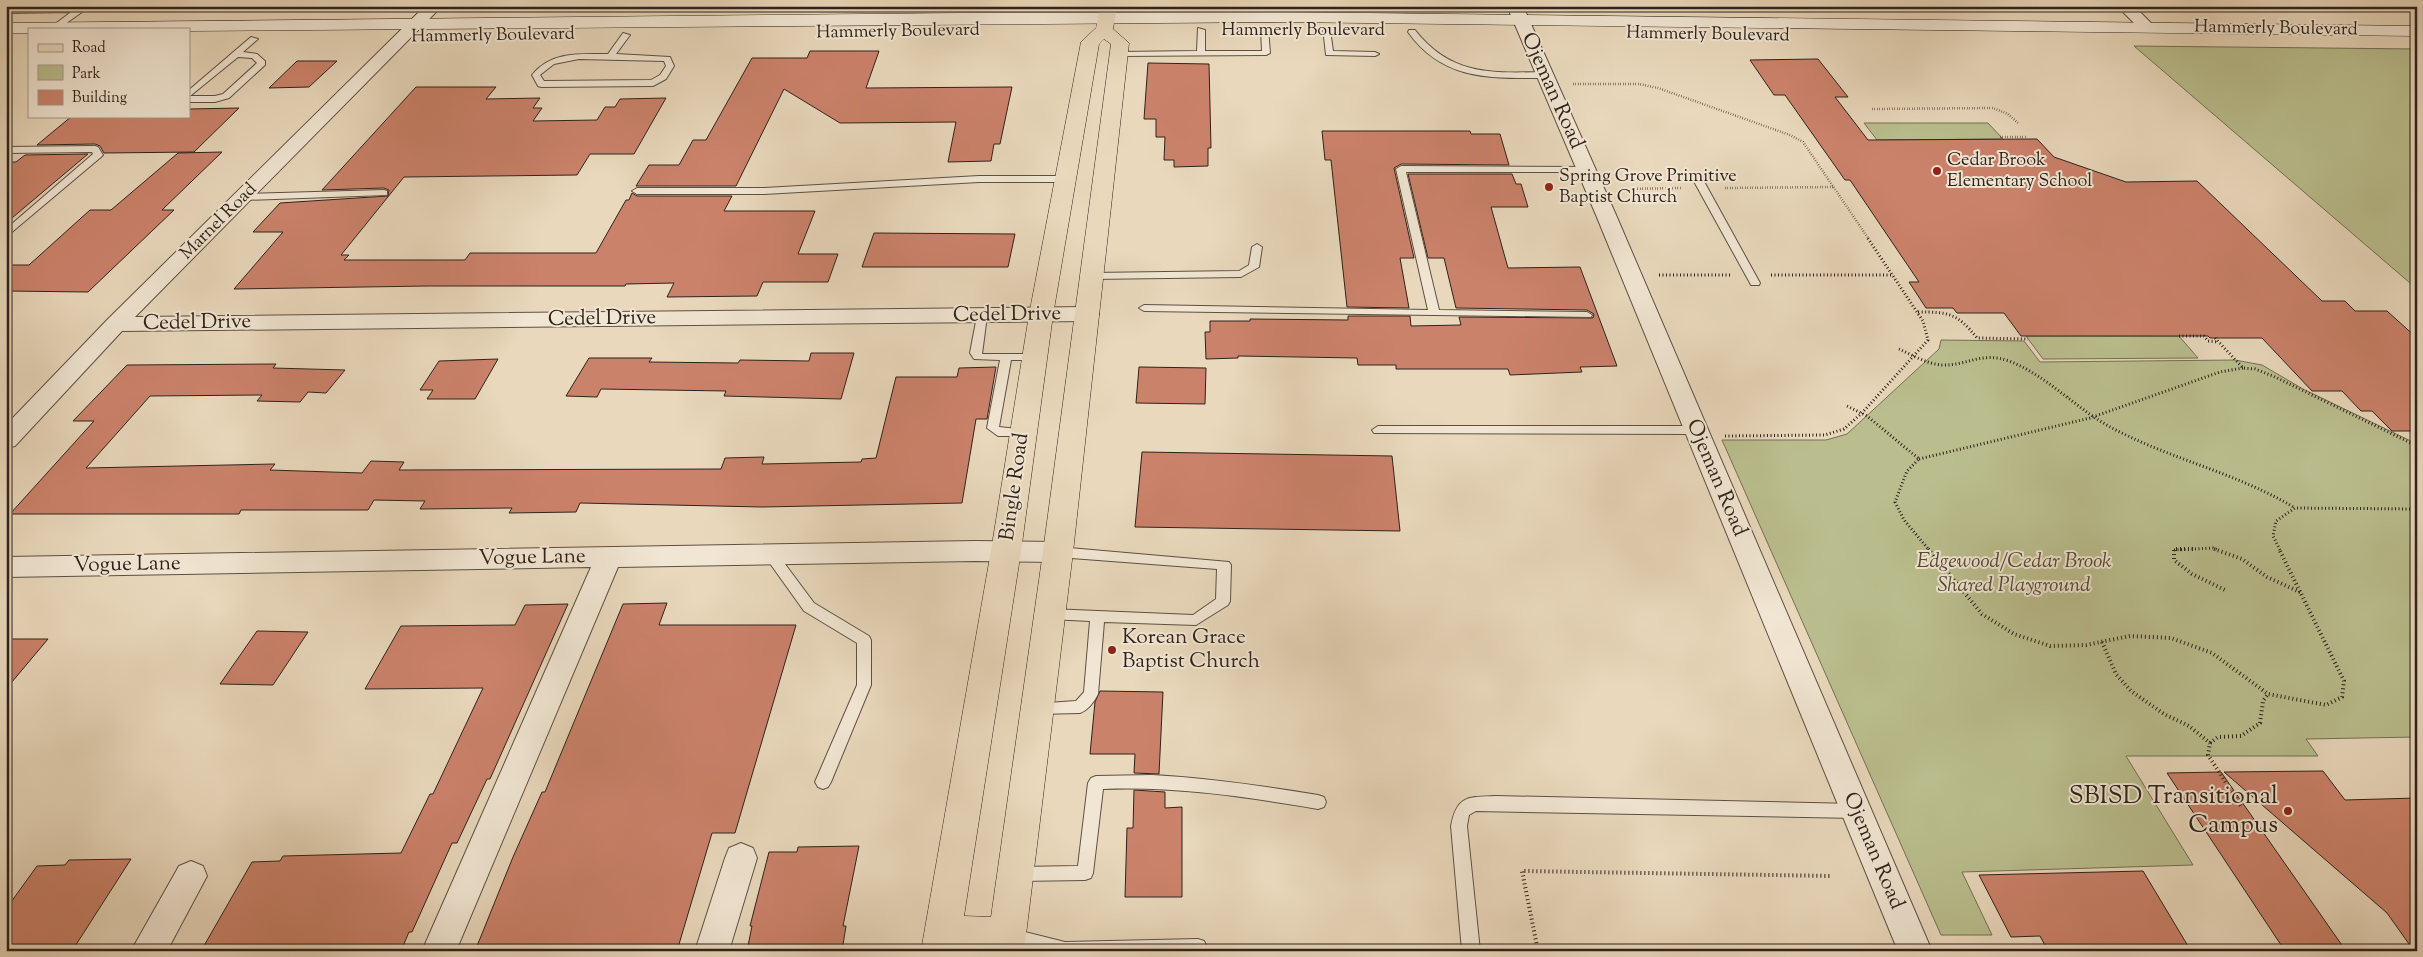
<svg xmlns="http://www.w3.org/2000/svg" width="2423" height="957" viewBox="0 0 2423 957" font-family="'Sorts Mill Goudy',serif">
<rect width="100%" height="100%" fill="#e9d8bc"/>
<filter id="stains"><feTurbulence type="fractalNoise" baseFrequency=".004" numOctaves="4"/><feColorMatrix values="0 0 0 0 .2 0 0 0 0 .09 0 0 0 0 .02 0 0 0 .5 -.17"/></filter>
<radialGradient id="worn" r=".72"><stop offset=".6" stop-color="#630" stop-opacity="0"/><stop offset="1" stop-color="#630" stop-opacity=".3"/></radialGradient>
<path fill="#babe8e" stroke="#747054" d="M2134 46 2417 49V289Z
M1864 123H1988L2003 139 1877 140Z
M2026 336H2179L2198 358 2043 359Z
M1941 340 2024 341 2040 362 2235 360 2262 365 2303 389 2417 444V737L2306 739 2318 756H2126L2193 865 1962 872 1992 935H1941L1722 440H1826L1847 434 1939 349Z"/>
<path fill="#cb826b" stroke="#2e221b" d="M810 51H879L866 88 1012 87 1000 144H994L991 161 948 162 956 122 840 123 784 89 736 186H636L649 165H679L693 140H706L752 58H807Z
M1818 59 1848 97H1835L1868 140 2037 139 2054 157 2126 182 2197 181 2322 301H2345L2355 311H2387L2417 338V431H2392L2372 411H2361L2342 391H2312L2262 338H2210L2208 336H2021L2004 313H1957L1953 308H1926L1909 282H1919L1850 180H1845L1785 95H1774L1750 60Z
M297 61H337L309 87 269 88Z
M1148 63 1209 64 1211 148H1208V166L1174 167V160H1164L1165 137H1156V119H1144Z
M416 87H496L486 99 540 98 533 108H542L533 121 597 120 605 107H615L620 99 666 98 634 154H590L577 175 404 177 341 255H349L344 260H465L470 253H596L626 200H629L632 193 637 196H732L724 211H815L798 254H838L828 282H763L757 296 667 297 674 283 626 284 625 286H428L234 289 283 232H253L280 203 388 196 389 190 384 188 322 190Z
M239 108 194 152 104 153 100 146 95 144 37 145 72 116H189V109Z
M1322 131H1470L1471 134H1500L1509 165 1401 164 1394 168 1414 258H1400L1409 308 1347 307 1331 160H1325Z
M222 152 162 210H174L88 292 6 291V265H29L90 210H111L178 153Z
M88 154 6 223V162H16L25 155Z
M1408 174H1512L1516 184H1521L1528 207H1491L1508 268 1580 267 1617 366 1580 367 1582 372 1510 375 1508 369H1396V365H1358L1357 358 1238 356V358L1206 359 1205 332H1210V321H1250V319L1348 320V316H1410L1411 326 1461 325 1459 317 1593 318 1594 314 1587 310 1456 308 1444 258H1428Z
M874 233 1015 234 1008 267H862Z
M811 353H854L841 399 724 396 726 391 601 389 597 397 566 396 589 358H652L649 362 738 363 740 360 809 361Z
M498 359 475 399H427L433 390H420L439 361Z
M276 364 273 368 345 370 326 393 308 392 300 402 257 401 262 395 150 396 86 468 275 464 270 470 362 473 371 461 404 462 399 470 721 469 725 458 764 457 762 464 861 462 862 459 876 458 896 377H957L959 368 996 367 987 419H976L962 503 762 507 580 503 576 512 509 513 512 508 420 509 425 501 374 500 368 510H241L239 514H10L94 421H73L127 365Z
M1139 367 1206 368 1205 404 1136 403Z
M1142 452 1392 456 1400 531 1135 527Z
M667 603 659 625H796L735 833H712L677 951H475L513 857 542 792H545L623 604Z
M568 604 490 779H487L457 843H452L412 932H409L401 951H201L252 862 280 861 283 856 401 853 430 794H433L483 688 365 689 401 626 515 625 525 605Z
M257 631 308 632 273 685 220 684Z
M6 639H48L6 689Z
M1100 691 1163 692 1159 774 1134 773 1135 754H1090L1095 702Z
M2323 771 2345 800 2417 798V951H2414L2387 913 2224 772Z
M2221 772 2346 951H2285L2167 773Z
M1134 790 1165 792V808L1182 807V897H1125L1127 828H1133Z
M859 846 843 926H846L842 951H747L752 926H750L769 852H797L798 847Z
M131 859 72 951H6V909L37 866 65 865 69 860Z
M2143 871 2191 951H2048L2040 936 2011 937 1979 875Z"/>
<g fill="none" stroke-linecap="round" stroke-linejoin="round">
<g stroke="#5d5043" stroke-width="2">
<path id="lane" d="M79 8H82V12L58 29 50 28 71 12 6 13V9Z
M1198 28 1205 30V51H1262L1261 30 1268 28 1270 53 1266 55 1119 56 1115 54 1119 52 1197 51Z
M1323 28 1330 30 1333 51 1375 52 1379 54 1375 56 1326 55Z
M1409 30H1415C1451 76 1492 73 1545 72L1549 75 1545 78C1490 78 1443 81 1408 32Z
M623 33 630 35 616 54 670 57 674 66 666 79 653 86 541 87 538 86 532 75C551 51 580 54 608 54ZM579 59 664 61 666 66 660 75 651 80 544 81 540 75 554 64Z
M251 37 258 39 243 52 257 54 265 61V65L229 98 215 102H189V90ZM238 57 252 58 257 63 223 94 215 96H190Z
M95 146 98 147 103 155 101 157 6 237V229L93 154 92 152 6 153V147Z
M1401 166 1589 167V171L1586 172H1406L1439 310 1587 312 1592 315 1591 317 1144 311 1139 308 1144 305 1428 310 1396 169Z
M1696 173 1701 176 1760 283 1759 285H1751L1750 283 1691 176Z
M979 176H1065L1070 179 1065 182H979L764 194H637L632 191 637 188H764Z
M384 190 387 191V195L244 200 239 197 244 194Z
M1257 244 1262 247 1259 267 1241 277 1092 279 1087 276 1092 273 1239 271 1249 265 1252 247Z
M982 313 987 316 982 354H1034L1040 357 1034 360H1011L999 427 1027 430 1029 433 1027 436H998L987 428 1000 360 974 359 970 353 977 316Z
M1378 426H1696L1702 430 1696 434 1374 433 1372 430Z
M1058 547 1229 562 1231 565 1230 601 1228 605 1196 625 1104 622 1098 694C1094 702 1088 710 1080 713L1037 714 1032 712 1030 708 1032 704 1076 701 1084 692 1090 621 1050 619 1045 618 1043 614 1045 610 1050 609 1193 615 1216 599 1217 569 1058 557 1053 555 1051 552 1053 549Z
M771 550 776 552 814 603 869 636 871 640V685L831 782 828 787 823 789 818 787 815 782 857 685V643L804 611 764 555 766 552Z
M1152 775C1208 778 1263 786 1318 795L1324 797 1326 802 1324 807 1318 809C1247 797 1176 786 1103 789L1093 873 1091 878 1085 880 1018 881 1012 879 1010 874 1012 869 1018 867 1078 866 1088 783 1091 778 1096 776Z
M1496 796 1856 804 1862 806 1864 811 1862 816 1856 818 1476 811 1469 815 1467 826 1480 951H1462L1451 826C1457 795 1468 797 1496 796Z
M1009 928 1065 942 1198 939 1204 941 1207 947 1205 951H1036L1003 942 1000 936 1003 930Z"/>
</g>
<g stroke="#5d5043" stroke-width="2">
<path id="street" d="M425 6H442L135 317 1088 307 1096 309 1099 314 1096 319 1088 321 122 331 15 446 6 448V425L108 319Z
M1507 6H1523L1616 215 1932 951H1898L1596 215Z
M2117 6H2134L2155 27 2153 30H2141Z
M975 541 1058 542 1067 545 1071 552 1067 559 1058 562 975 561 618 567 456 951H422L591 567 6 577V557Z
M741 843 753 848 757 858 729 951H695L725 858 729 848Z
M191 861 203 866 207 876 167 951H131L179 866Z"/>
</g>
<g stroke="#2e221b" stroke-width="1">
<path id="secondary" d="M1284 12 2417 26V36L1284 22 189 31V29H29V33H6V23L961 13Z"/>
</g>
<g stroke="#2e221b" stroke-width="1">
<path id="primary" d="M1100 6H1117L1113 29 1129 43 1073 552 1024 951H921L991 551 1029 315 1081 42 1096 28ZM1104 39 1111 44 1043 552 991 917 964 916 1021 551 1053 315 1099 44Z"/>
</g>
<path stroke="#2e221b" stroke-width="2.5" stroke-dasharray="0.5 2" stroke-linecap="butt" d="M1573 84H1639L1658 88 1790 135 1803 142 1868 238
M1872 109 1993 108 2008 114 2018 123
M2000 137H2026
M2018 157H2044
M1725 188 1833 187
M1620 189 1681 188"/>
<path stroke="#2e221b" stroke-width="3" stroke-dasharray="1 2.5" stroke-linecap="butt" d="M1659 275H1730
M1771 275H1892
M1918 312C1949 312 1957 313 1977 338L2028 339
M2179 336H2204L2208 341 2218 342
M2215 338 2243 368 2255 369 2273 376 2417 446
M1899 349C1912 355 1927 364 1942 365 1967 366 1981 351 2009 361 2048 376 2077 410 2114 429 2173 460 2237 473 2295 508
M1847 406 1867 416 1919 459 1907 471 1895 502 1904 520 1929 550
M1725 436 1825 435 1844 429 1862 413 1928 340 1923 321 1867 237
M1919 459 2090 418 2220 372 2243 368
M2174 550 2213 548 2218 550
M2280 550 2273 536 2276 521 2295 508 2417 509"/>
<path stroke="#2e221b" stroke-width="4" stroke-dasharray="1 3" stroke-linecap="butt" d="M1928 549 1982 614 2014 634 2050 646 2086 645 2130 636 2171 638 2212 653 2268 694 2326 705 2342 697 2344 681 2279 549
M2193 549H2174V560L2192 574 2225 590
M2214 549 2242 559 2267 577 2302 593
M2102 642 2116 674 2131 691 2164 714 2189 726 2210 743 2208 755 2241 806
M2210 743 2218 737 2241 736 2260 723 2263 701 2268 694
M1955 949 1984 951
M1538 951 1522 871 1832 876"/>
<use href="#lane" fill="#f1e6d3" fill-rule="evenodd"/>
<use href="#street" fill="#f1e6d3" fill-rule="evenodd"/>
<use href="#secondary" fill="#f1e6d3" fill-rule="evenodd"/>
<use href="#primary" fill="#e9d8bc" fill-rule="evenodd"/>
</g>
<g fill="#8f2418" stroke="#f1e6d3" stroke-width="2">
<circle cx="1937" cy="171" r="5"/>
<circle cx="1549" cy="187" r="5"/>
<circle cx="1112" cy="650" r="5"/>
<circle cx="2288" cy="811" r="5"/>
</g>
<g text-anchor="middle" dominant-baseline="central" stroke-width="4" stroke-linejoin="round" paint-order="stroke">
<g font-size="18" fill="#2e221b" stroke="#f1e6d3">
<text transform="translate(2276 29) rotate(1)">Hammerly Boulevard</text>
<text x="1303" y="31">Hammerly Boulevard</text>
<text transform="translate(898 32) rotate(-1)">Hammerly Boulevard</text>
<text transform="translate(1708 35) rotate(1)">Hammerly Boulevard</text>
<text transform="translate(493 36) rotate(-1)">Hammerly Boulevard</text>
<text transform="translate(219 222) rotate(-45)">Marnel Road</text>
</g>
<g font-size="18" fill="#2e221b" stroke="#f1e6d3" text-anchor="start">
<text x="1947" y="161">Cedar Brook<tspan x="1947" dy="21">Elementary School</tspan></text>
<text x="1559" y="177">Spring Grove Primitive<tspan x="1559" dy="21">Baptist Church</tspan></text>
</g>
<g font-size="21" fill="#2e221b" stroke="#f1e6d3">
<text transform="translate(1552 91) rotate(66)">Ojeman Road</text>
<text transform="translate(1007 315) rotate(-1)">Cedel Drive</text>
<text transform="translate(602 319) rotate(-1)">Cedel Drive</text>
<text transform="translate(197 323) rotate(-1)">Cedel Drive</text>
<text transform="translate(1716 478) rotate(67)">Ojeman Road</text>
<text transform="translate(1015 487) rotate(-82)">Bingle Road</text>
<text transform="translate(532 558) rotate(-1)">Vogue Lane</text>
<text transform="translate(127 565) rotate(-1)">Vogue Lane</text>
<text transform="translate(1873 851) rotate(67)">Ojeman Road</text>
</g>
<g font-size="21" font-style="italic" fill="#514938" stroke="#f1e6d3">
<text x="2014" y="562">Edgewood/Cedar Brook<tspan x="2014" dy="24">Shared Playground</tspan></text>
</g>
<g font-size="21" fill="#2e221b" stroke="#f1e6d3" text-anchor="start">
<text x="1122" y="638">Korean Grace<tspan x="1122" dy="24">Baptist Church</tspan></text>
</g>
<g font-size="25" fill="#2e221b" stroke="#f1e6d3" text-anchor="end">
<text x="2278" y="797">SBISD Transitional<tspan x="2278" dy="29">Campus</tspan></text>
</g>
</g>
<rect width="2423" height="957" fill="none" stroke="#e9d8bc" stroke-width="25"/>
<rect x="8" y="8" width="2408" height="942" fill="none" stroke="#2e221b" stroke-width="2.5"/>
<rect x="12" y="12" width="2398" height="932" fill="none" stroke="#2e221b"/>
<rect x="28" y="28" width="162" height="90" fill="#f1e6d3" stroke="#a39889"/>
<rect x="38" y="44" width="25" height="8" fill="#e9d8bc" stroke="#a39889"/>
<text x="72" y="52" font-size="15" fill="#2e221b">Road</text>
<rect x="38" y="65" width="25" height="15" fill="#babe8e" stroke="#a39889"/>
<text x="72" y="78" font-size="15" fill="#2e221b">Park</text>
<rect x="38" y="90" width="25" height="15" fill="#cb826b" stroke="#a39889"/>
<text x="72" y="102" font-size="15" fill="#2e221b">Building</text>
<rect width="100%" height="100%" filter="url(#stains)"/>
<rect width="100%" height="100%" fill="url(#worn)"/>
</svg>
